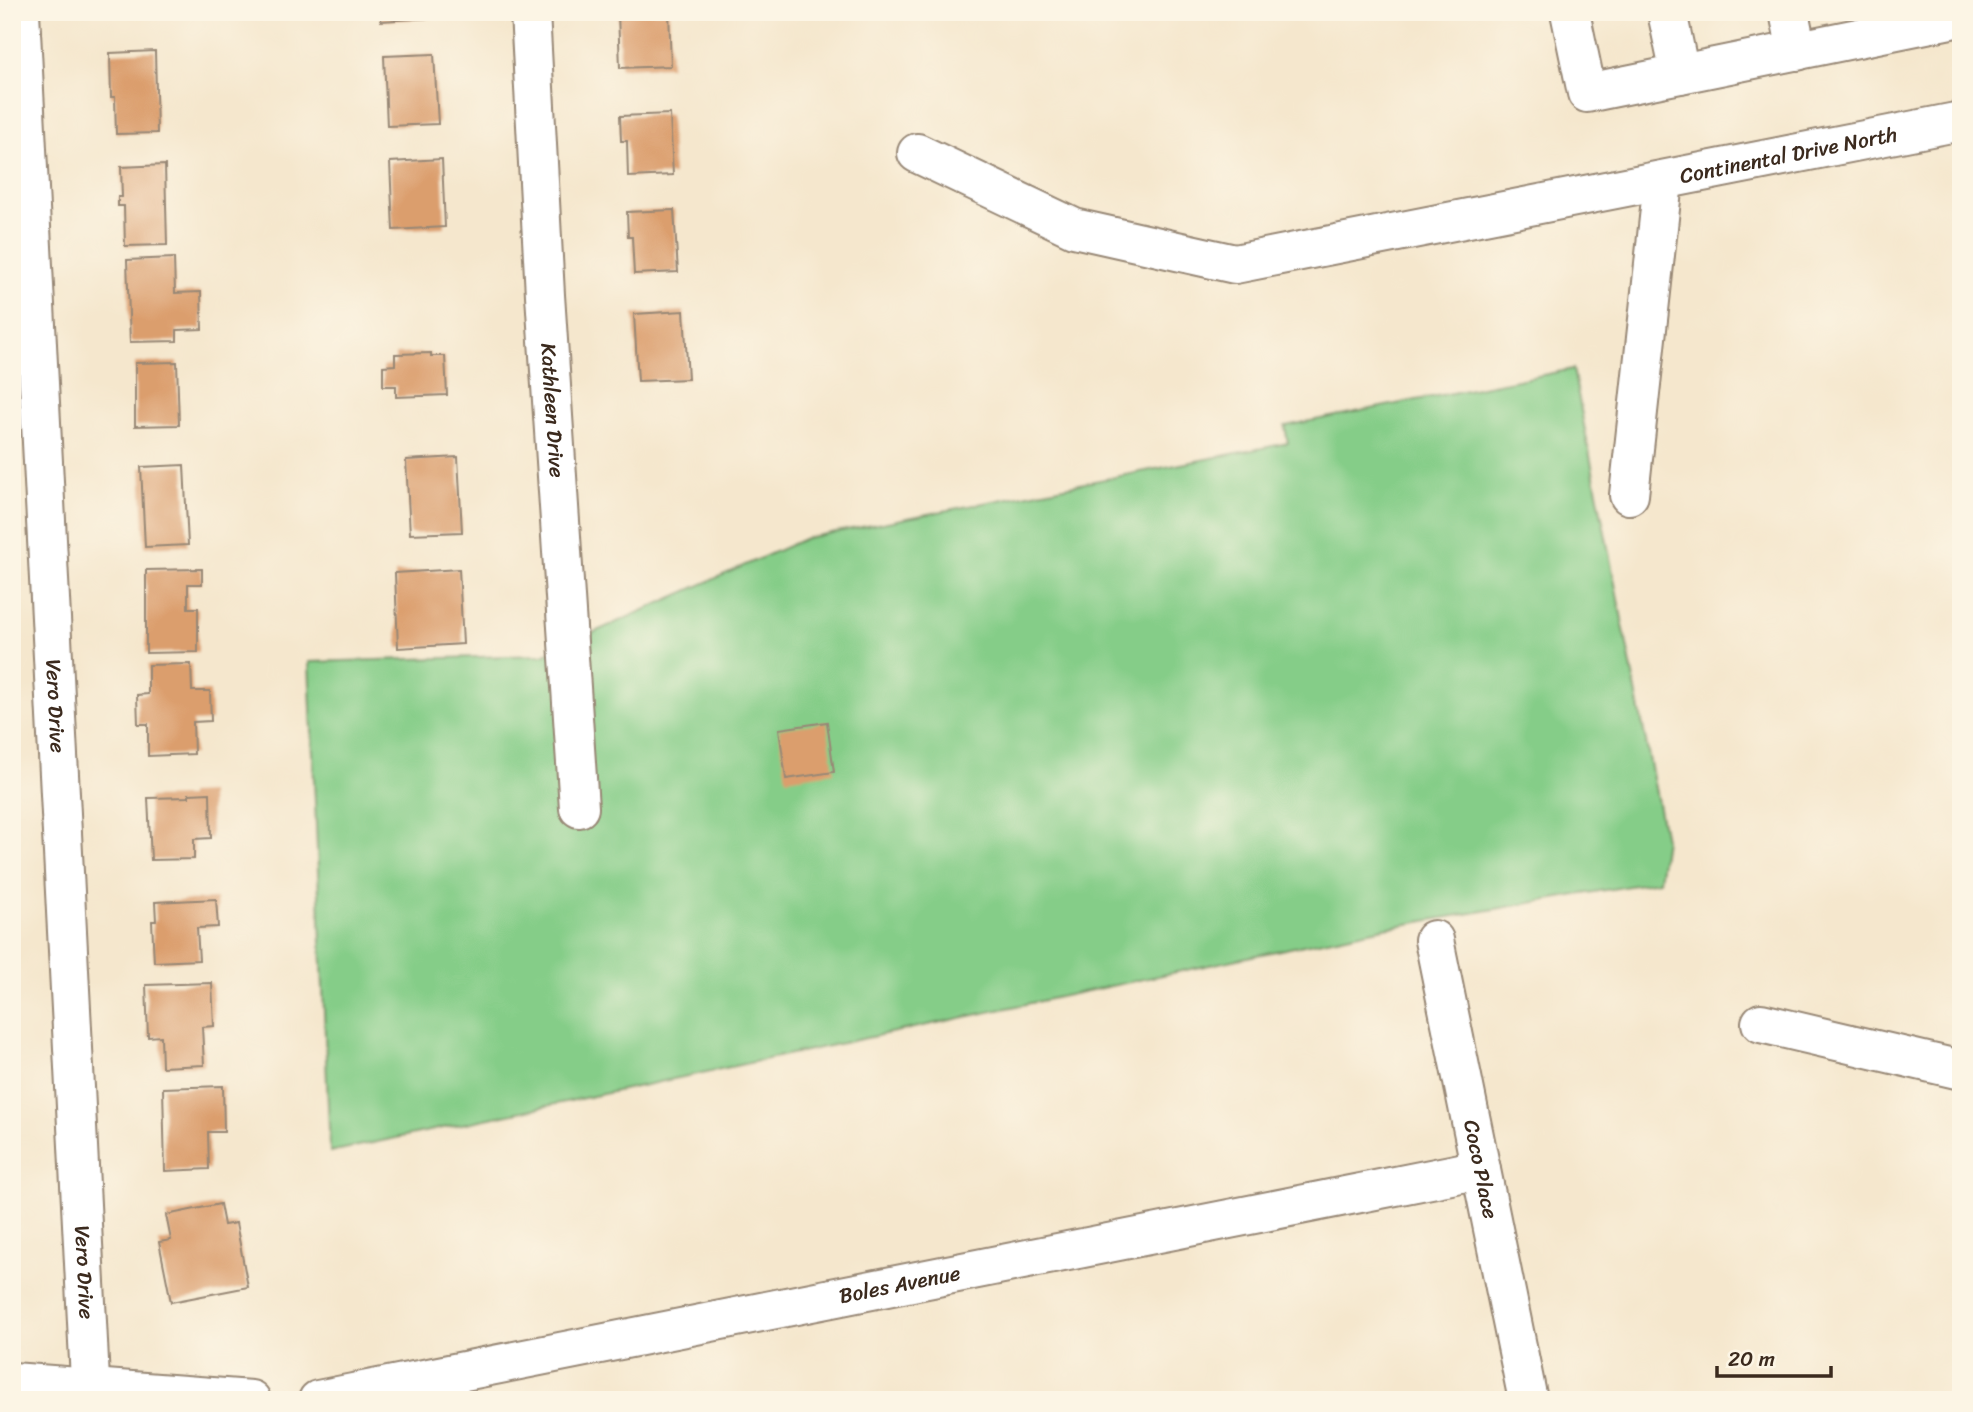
<svg xmlns="http://www.w3.org/2000/svg" width="1973" height="1412" viewBox="0 0 1973 1412" font-family="Sriracha,sans-serif">
<rect width="100%" height="100%" fill="#fcf5e5"/>
<filter id="ink" filterUnits="userSpaceOnUse"><feTurbulence type="fractalNoise" baseFrequency=".0143" numOctaves="2"/><feDisplacementMap in="SourceGraphic" scale="14" xChannelSelector="R" yChannelSelector="G"/><feConvolveMatrix kernelMatrix="1 2 1 2 8 2 1 2 1" color-interpolation-filters="sRGB"/></filter>
<filter id="wash" filterUnits="userSpaceOnUse"><feTurbulence type="fractalNoise" baseFrequency=".00686" numOctaves="4" result="noise"/><feDisplacementMap in="SourceGraphic" scale="28" xChannelSelector="R" yChannelSelector="G"/><feGaussianBlur stdDeviation="1.57" result="paint"/><feColorMatrix in="noise" values="0 0 0 0 0 0 0 0 0 0 0 0 0 0 0 0 0 1.4 0 .05"/><feComposite in="paint" operator="in"/></filter>
<g filter="url(#wash)">
<rect width="100%" height="100%" fill="#f5e7cd"/>
<path fill="#85cd88" stroke="#607c53" stroke-width="2" d="M1573 369 1665 839 1659 881 1384 928 330 1152 309 662 543 655 806 538 1288 443 1285 426Z"/>
<g id="blocks">
<path fill="#db9e6d" d="M381 12H431V18L381 21Z
M618 12H669L671 66 620 68Z
M155 51 157 133 116 134 115 97H111L110 53Z
M434 54 438 124 387 126 384 56Z
M670 114 673 175 628 177 627 141H621L620 116Z
M442 159 445 227 393 230 390 162Z
M165 165 167 245 125 246 124 206H118V197H122L121 167Z
M674 210 678 272 634 274 632 237H628L627 212Z
M174 258 175 293 201 292 202 329 177 330V341L130 342 127 260Z
M684 311 688 379 638 381 634 314Z
M431 353V356H445L447 395 396 397V386H383V366L395 365V354Z
M177 362 179 425 135 426V363Z
M458 457 462 532 410 534 406 460Z
M184 465 188 545 145 547 141 467Z
M202 569V584H188V608H198V652L146 653V570Z
M459 569 463 644 398 648 395 573Z
M191 664 192 691H210L211 721 193 722 194 754 148 756V724H138L137 695 148 694V665Z
M827 722 834 772 786 779 779 729Z
M210 793 211 838 194 839V859L151 860 148 798 189 797V794Z
M216 899 218 927 197 928 199 960 154 962 152 921H156L155 902Z
M212 983 214 1026 202 1027 204 1065 162 1067 161 1036 148 1037 146 985Z
M223 1086 224 1132H208L209 1169 165 1171 163 1088Z
M220 1204 224 1225 236 1223 248 1287 171 1302 159 1242 171 1240 166 1215Z"/>
</g>
</g>
<g filter="url(#ink)">
<use href="#blocks" fill-opacity="0" stroke="#988876" stroke-width="2"/>
<g fill="none" stroke-linecap="round" stroke-linejoin="round">
<g stroke="#988876" stroke-width="42">
<g id="minor">
<path id="s1" d="M20 12 91 1400"/>
<path id="s2" d="M530 12 545 295 579 808"/>
<path d="M1570 12 1587 93 1961 17"/>
<path d="M1667 12 1680 74"/>
<path d="M1789 12 1797 51"/>
<path id="s3" d="M917 153 1074 228 1235 264 1961 121"/>
<path d="M1629 495 1663 181"/>
<path id="s4" d="M1434 940 1528 1400"/>
<path d="M1761 1023 1961 1070"/>
<path d="M12 1382 251 1400"/>
<path id="s5" d="M318 1400 1481 1169"/>
</g>
</g>
<use href="#minor" stroke="#fff" stroke-width="38"/>
</g>
</g>
<g text-anchor="middle" dominant-baseline="central" stroke-width="6" stroke-linejoin="round" paint-order="stroke">
<g font-size="21" fill="#3b2a1e" stroke="#fcf5e5">
<text stroke="none"><textPath href="#s3" startOffset="903">Continental Drive North</textPath></text>
<text stroke="none"><textPath href="#s2" startOffset="399">Kathleen Drive</textPath></text>
<text stroke="none"><textPath href="#s1" startOffset="695">Vero Drive</textPath></text>
<text stroke="none"><textPath href="#s4" startOffset="234">Coco Place</textPath></text>
<text stroke="none"><textPath href="#s1" startOffset="1262">Vero Drive</textPath></text>
<text stroke="none"><textPath href="#s5" startOffset="593">Boles Avenue</textPath></text>
</g>
</g>
<rect width="1973" height="1412" fill="none" stroke="#fcf5e5" stroke-width="42"/>
<path d="M1717 1366v10h114v-10" fill="none" stroke="#3b2a1e" stroke-width="3.5"/>
<text x="1728" y="1366" font-size="21" fill="#3b2a1e" stroke="#fcf5e5" stroke-width="5" paint-order="stroke">20 m</text>
</svg>
